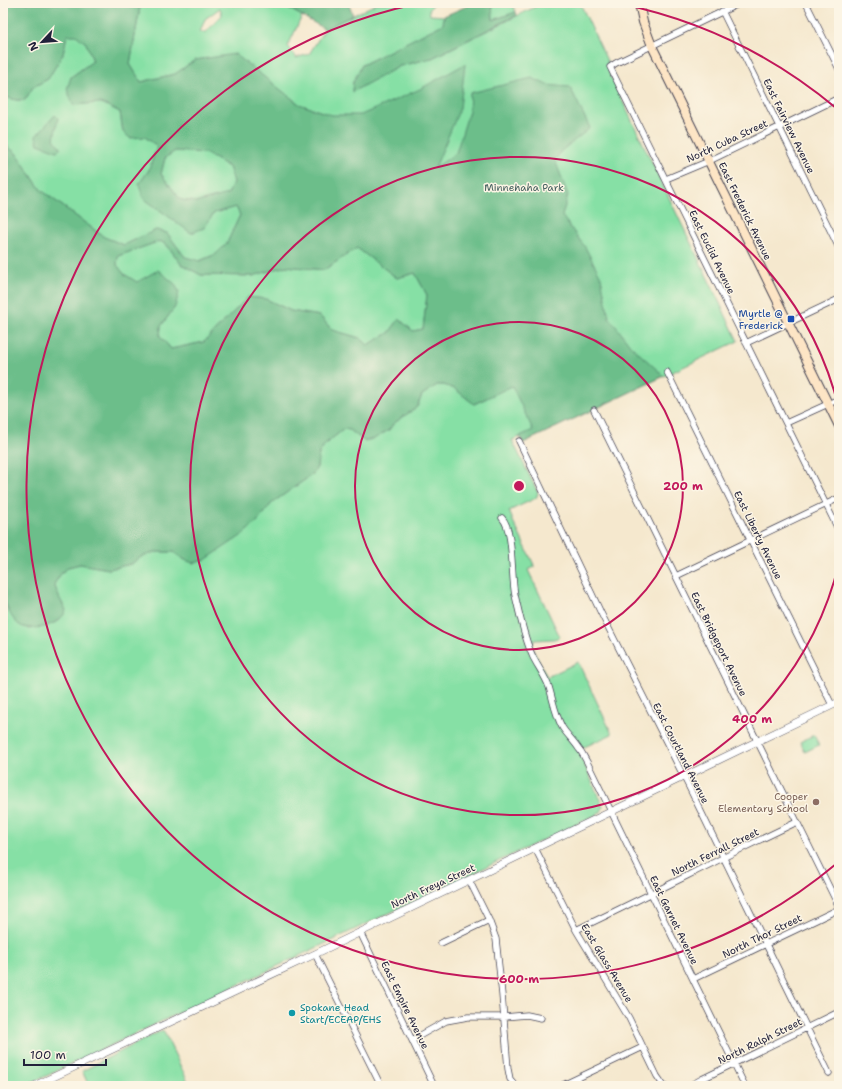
<svg xmlns="http://www.w3.org/2000/svg" width="842" height="1089" viewBox="0 0 842 1089" font-family="'Shantell Sans',sans-serif">
<rect width="100%" height="100%" fill="#fcf5e5"/>
<filter id="ink" filterUnits="userSpaceOnUse"><feTurbulence type="fractalNoise" baseFrequency=".025" numOctaves="2"/><feDisplacementMap in="SourceGraphic" scale="8" xChannelSelector="R" yChannelSelector="G"/><feConvolveMatrix kernelMatrix="1 2 1 2 8 2 1 2 1" color-interpolation-filters="sRGB"/></filter>
<filter id="wash" filterUnits="userSpaceOnUse"><feTurbulence type="fractalNoise" baseFrequency=".012" numOctaves="4" result="noise"/><feDisplacementMap in="SourceGraphic" scale="16" xChannelSelector="R" yChannelSelector="G"/><feGaussianBlur stdDeviation="0.9" result="paint"/><feColorMatrix in="noise" values="0 0 0 0 0 0 0 0 0 0 0 0 0 0 0 0 0 1.4 0 .05"/><feComposite in="paint" operator="in"/></filter>
<g filter="url(#wash)">
<rect width="100%" height="100%" fill="#f5e8ce"/>
<path fill="#86e0a5" stroke="#548170" fill-rule="evenodd" d="M132 3H279L302 16 288 46 296 58 309 54 325 29 378 3H434L429 10 430 15 444 16V24L362 65 353 82 352 91 400 66 432 58 543 3H580L610 67 609 73 738 341 523 443 520 437 512 440 538 493 536 498 509 511 512 518V519L535 567 528 570 560 637 554 639 535 640 531 645 547 677 578 662 612 734 578 750 603 807 602 810 600 813 25 1086H8L3 1076V596L8 611 28 629 44 627 59 621V597L54 584 60 575 68 567 80 564 109 569 131 564 141 557 156 552H173L185 560 257 522 272 503 313 474 317 467 319 453 325 444 344 429 350 430 364 441 389 430 393 424 417 407 422 395 437 385H444L455 389 474 404 487 398 325 113 299 104 234 55 195 60 175 74 141 82 130 64 140 7ZM220 8 222 15 206 32H200L205 19Z
M492 3H512L516 12 493 20Z
M76 34 86 43 93 61 71 77 73 105 101 102 120 112 123 132 145 137 157 146 149 170 139 184 204 228 214 213 236 207 240 215 227 243 216 254 199 261 185 257 167 233 156 230 124 245 104 237 41 190 16 153 3 143V96L16 100H25L33 87 48 79 63 54 67 35Z
M175 151 205 153 229 167 234 181 228 194 198 202 181 200 161 174 165 158Z
M160 241 167 245 181 264 201 275 253 276 286 266 324 270 357 248 397 278 415 273 427 295 423 329 413 331 399 319 389 333 368 345 360 338 332 330 320 316 291 311 266 299 248 297 204 342 171 349 160 336 161 326 175 307 124 274 117 265 118 256Z
M814 735 819 745 805 752 800 742Z
M163 1030 190 1086H89L82 1071Z"/>
<path fill="#6cbe8a" stroke="#477062" fill-rule="evenodd" d="M3 3H132L140 7 130 64 141 82 175 74 195 60 235 54 299 104 331 115H361L420 89 465 64 460 108 435 168 456 153 469 111 470 93 532 78 547 85 570 87 590 128 561 151 555 160 568 195 562 216 585 247 601 277 609 317 630 345 664 376 523 443 520 436 533 430 512 386 474 404 455 389 444 385H437L422 395 417 407 393 424 389 430 374 439 364 441 350 430 344 429 325 444 319 453 317 467 313 474 272 503 257 522 241 536 205 560 193 563 185 560 173 552H156L141 557 131 564 109 569 80 564 68 567 60 575 54 584 59 597 66 610C62 625 30 634 18 624 10 617 6 605 3 596V143L16 153 41 190 104 237 124 245 156 230 167 233 185 257 200 261 216 254 227 243 240 215 236 207 214 213 204 228 191 233 143 198 139 184 149 170 157 146 145 137 130 138 123 132 120 112 101 103 73 105 67 89 71 77 93 61 86 43 76 35H67L63 54 48 79 33 87 25 100H16L3 96ZM175 151 205 153 229 167 234 182 228 194 198 202 181 200 161 174 165 158ZM160 241 167 245 181 264 201 275 253 276 286 266 324 270 357 248 397 278 415 273 427 295 423 329 413 331 399 319 389 333 368 345 360 338 332 330 320 316 291 311 266 299 248 297 204 342 171 349 160 336 161 326 175 307 179 292 175 284 158 270 137 282 124 274 117 265 118 256Z
M279 3H348L353 15 325 29Z
M474 3H492L493 20 516 12 517 15 432 58 400 66 352 92 353 82 362 65 443 24 444 16Z
M55 115 58 118 54 139 61 148 57 151 38 144 36 136Z"/>
</g>
<g filter="url(#ink)">
<g fill="none" stroke-linecap="round" stroke-linejoin="round">
<g stroke="#424051" stroke-width="7">
<path id="minor" d="M740 3 616 63 610 67 839 531
M806 3 839 69
M722 11 839 248
M666 179 709 161 839 98
M746 343 839 299
M667 372 832 705
M594 410 839 907
M786 423 839 399
M519 441 601 613 688 785 829 1073
M502 518C514 530 511 577 515 595 520 616 524 638 533 657 538 667 545 676 549 687 553 700 555 714 562 727 567 735 574 741 579 749 582 752 584 757 587 762L745 1086
M676 576 839 498
M535 848 576 930 629 1018 657 1076 664 1086
M469 880 489 920 496 939 502 995 508 1069 510 1079 516 1086
M576 930C650 895 723 857 797 822
M360 932 434 1086
M441 943 489 920
M315 954 381 1086
M693 979 839 909
M412 1040 446 1021 468 1017H504L527 1015 541 1018
M3 1083 4 1086
M561 1086 643 1047
M689 1086 702 1079 839 1012"/>
</g>
<g stroke="#424051" stroke-width="8">
<path id="tertiary" d="M34 1086 315 954 839 702"/>
</g>
<g stroke="#424051" stroke-width="10">
<path id="secondary" d="M639 3 643 22 652 46 839 426"/>
</g>
<use href="#minor" stroke="#fff" stroke-width="5.5"/>
<use href="#tertiary" stroke="#fff" stroke-width="7"/>
<use href="#secondary" stroke="#fde5c5" stroke-width="8"/>
</g>
</g>
<g fill="none" stroke="#c2185b" stroke-width="2">
<circle cx="519" cy="486" r="164"/>
<path d="M839 563A329 329 0 1 1 839 409"/>
<path d="M836 864A493 493 0 1 1 416 4M622 4A493 493 0 0 1 836 108"/>
</g>
<rect fill="#1a4fb4" stroke="#fcf5e5" stroke-width="1.5" x="787" y="315" width="8" height="8" rx="2"/>
<circle fill="#8d6e63" stroke="#fcf5e5" stroke-width="1.5" cx="816" cy="802" r="4"/>
<circle fill="#0f9aa8" stroke="#fcf5e5" stroke-width="1.5" cx="292" cy="1013" r="4"/>
<g text-anchor="middle" dominant-baseline="central" stroke-width="3" stroke-linejoin="round" paint-order="stroke">
<g font-size="10" fill="#22223b" stroke="#fcf5e5">
<text transform="translate(789 126) rotate(64)">East Fairview Avenue</text>
<text transform="translate(727 141) rotate(-25)">North Cuba Street</text>
<text transform="translate(745 211) rotate(64)">East Frederick Avenue</text>
<text transform="translate(712 252) rotate(64)">East Euclid Avenue</text>
<text transform="translate(758 535) rotate(64)">East Liberty Avenue</text>
<text transform="translate(719 644) rotate(64)">East Bridgeport Avenue</text>
<text transform="translate(681 753) rotate(63)">East Courtland Avenue</text>
<text transform="translate(715 852) rotate(-26)">North Ferrall Street</text>
<text transform="translate(433 886) rotate(-25)">North Freya Street</text>
<text transform="translate(674 920) rotate(64)">East Garnet Avenue</text>
<text transform="translate(762 936) rotate(-26)">North Thor Street</text>
<text transform="translate(607 963) rotate(59)">East Glass Avenue</text>
<text transform="translate(405 1005) rotate(64)">East Empire Avenue</text>
<text transform="translate(760 1041) rotate(-26)">North Ralph Street</text>
</g>
<g font-size="10" fill="#405b5b" stroke="#fcf5e5">
<text x="524" y="187">Minnehaha Park</text>
</g>
<g font-size="10" fill="#164399" stroke="#fcf5e5" text-anchor="end">
<text x="783" y="313">Myrtle @<tspan x="783" dy="12">Frederick</tspan></text>
</g>
<g font-size="10" fill="#785e54" stroke="#fcf5e5" text-anchor="end">
<text x="808" y="796">Cooper<tspan x="808" dy="12">Elementary School</tspan></text>
</g>
<g font-size="10" fill="#0d838f" stroke="#fcf5e5" text-anchor="start">
<text x="300" y="1007">Spokane Head<tspan x="300" dy="12">Start/ECEAP/EHS</tspan></text>
</g>
</g>
<circle cx="519" cy="486" r="6" fill="#c2185b" stroke="#fcf5e5" stroke-width="2"/>
<g font-size="12" text-anchor="middle" font-weight="bold" fill="#c2185b" stroke="#fcf5e5" stroke-width="3" stroke-linejoin="round" paint-order="stroke">
<text x="683" y="490">200 m</text>
<text x="752" y="723">400 m</text>
<text x="519" y="983">600 m</text>
</g>
<rect width="842" height="1089" fill="none" stroke="#fcf5e5" stroke-width="16"/>
<g transform="translate(42 42) rotate(244)" stroke="#fcf5e5" stroke-width="3" paint-order="stroke">
<path d="M0-3L7 15L0 10L-7 15Z" fill="#22223b"/>
<text y="-6" font-size="11" font-weight="bold" text-anchor="middle" fill="#22223b">N</text>
</g>
<path d="M24 1059v6h82v-6" fill="none" stroke="#22223b" stroke-width="2"/>
<text x="30" y="1059" font-size="12" fill="#22223b" stroke="#fcf5e5" stroke-width="3" paint-order="stroke">100 m</text>
</svg>
